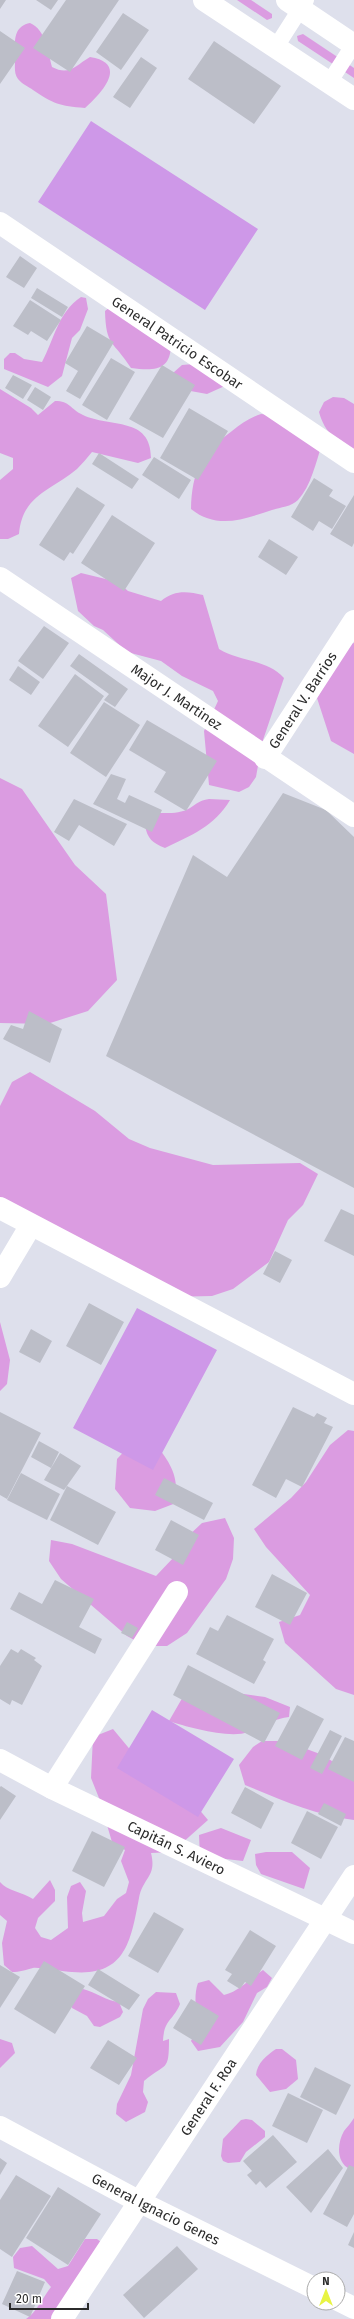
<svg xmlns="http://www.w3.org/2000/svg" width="354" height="2319" viewBox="0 0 354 2319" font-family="'Fira Sans',sans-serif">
<rect width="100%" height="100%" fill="#dee0ec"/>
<path fill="#db9ce1" d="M237 0H251L272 14V18L267 20Z
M30 23C46 30 48 52 52 67 69 76 75 66 90 57 129 63 102 93 85 108 59 106 54 104 33 90 29 87 22 84 18 79 14 74 15 67 15 62 16 47 10 27 30 23Z
M303 34 354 68V78L298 41 297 36Z
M81 297 86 298 88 309 80 330 72 338 62 376 48 387 4 369V359L10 353H15L24 359 42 362C54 340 58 312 81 297Z
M114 304 171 344C171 371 154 371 131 368 113 340 106 347 105 311Z
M194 364 227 385 207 394 185 390 173 373 182 365Z
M0 389 31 408 38 415 55 401C70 401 70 409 83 415 110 428 151 416 151 458L138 463 92 452C87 458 82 464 77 469 52 490 22 495 19 534L8 539H0V480L13 469V458L0 453Z
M333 397 344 398 354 404V454C337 440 325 434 319 412L324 402Z
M261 414 272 415 322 444C316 462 311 486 298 500 291 507 281 507 272 510 244 519 217 530 191 509 192 471 201 454 232 431 241 424 249 418 261 414Z
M81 573 118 582 128 591 161 601C174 590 187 591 203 595L219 649C240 662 267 659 284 678L262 743 256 777 249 787 239 792 209 785 204 731 218 701 213 691 182 676 161 661 127 652 103 630 94 626 78 611 71 578Z
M354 643V754L331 741 317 698 348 644Z
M0 778 22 789 75 865 106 894 117 980 88 1011 47 1024 0 1023Z
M209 799 230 800C215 826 190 836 165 848 153 843 147 839 145 825L158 813C168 813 180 814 190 808 198 803 198 801 209 799Z
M30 1072 95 1111 129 1139 150 1148 213 1165 300 1163 318 1174 303 1205 288 1220 269 1262 233 1289 212 1296 167 1297 0 1215V1106L12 1082Z
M0 1322 10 1360 7 1384 0 1391Z
M348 1430 354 1431V1695L336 1689 285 1643 279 1622 300 1615 310 1595 266 1547 254 1529 291 1498 306 1482 330 1445Z
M132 1443H155C172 1466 178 1474 176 1503L155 1511 130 1508 115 1489 117 1459Z
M225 1518 234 1538 233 1559 226 1579 187 1633 167 1646H145L127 1636 61 1579 49 1561 51 1540 72 1544 156 1576 174 1557 186 1538 202 1523Z
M230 1692 265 1697 290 1707 289 1717C273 1719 263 1726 248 1732 230 1739 187 1727 169 1721L184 1695Z
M113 1729 152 1776 192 1801 208 1820 172 1852 151 1853C157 1877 143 1877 139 1898 131 1940 126 1977 72 1972 63 1972 39 1967 33 1968 25 1970 20 1972 12 1972L4 1965 2 1943 7 1921 0 1915V1882C7 1891 23 1892 33 1899L50 1880 55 1890V1901L38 1918 35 1928 41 1937 51 1940 68 1928 67 1897 71 1886 80 1882 86 1891 82 1913 83 1922 104 1916 117 1899 126 1893 129 1882 121 1861 125 1850 112 1842 99 1798 91 1778 93 1737Z
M262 1741H285L320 1754 354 1774V1820C315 1815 281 1800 245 1785L239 1765 253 1747Z
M221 1828 251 1840 243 1861 200 1856 199 1835Z
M266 1852H292L310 1868 304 1889 261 1874 256 1865 255 1854Z
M263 1970 272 1978 267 1987 257 1993 243 2022 220 2047 198 2051 191 2041C202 2023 191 2002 198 1983L209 1980 224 1995C240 1991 249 1979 263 1970Z
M83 1989C96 1992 106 2001 119 2002L123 2012 120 2017 100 2027 94 2026 87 2016 72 2008 71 2002Z
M156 1992 176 1993 180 2004C173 2021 164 2019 163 2041L169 2039C169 2073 166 2062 144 2081L143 2092 148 2102 145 2112 126 2122 116 2114 117 2104 131 2075 143 2009 148 1999Z
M0 2039 12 2043 15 2053 0 2068Z
M276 2049H282L296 2060 298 2079 286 2089 270 2092 256 2075C257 2063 267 2055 276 2049Z
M354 2118V2179L350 2169C336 2163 337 2143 344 2131 347 2127 351 2123 354 2118Z
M246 2119 252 2120 265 2131V2137L246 2152 240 2162 228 2163 223 2161 221 2156 223 2139 241 2120Z
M85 2239H97L106 2246 52 2319H26C36 2313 43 2297 51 2287L44 2279 14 2268 13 2257 20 2248 32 2246 58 2269 68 2266Z"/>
<path fill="#ce98e8" d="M91 121 258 229 205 310 38 202Z
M137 1308 217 1350 153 1470 73 1428Z
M152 1710 234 1759 198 1817 117 1768Z"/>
<path fill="#bcbec8" d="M0 0H6L0 9Z
M36 0H58L51 10Z
M66 0H119L70 72 33 48Z
M123 13 149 30 121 70 96 52Z
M0 31 25 48 0 84Z
M214 41 281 86 254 124 188 79Z
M141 57 157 68 130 108 113 97Z
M20 256 37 268 24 288 6 277Z
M37 288 68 307 62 317 31 298Z
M30 300 61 320 47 341 31 331 28 335 13 326Z
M87 326 114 342 80 399 66 391 78 371 65 363Z
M111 358 135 372 107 420 82 405Z
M162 365 195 385 163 438 129 419Z
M13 375 32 385 23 399 5 388Z
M35 387 51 397 43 410 27 400Z
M189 408 228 431 198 480 160 458Z
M99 453 139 479 132 489 92 464Z
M154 457 191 480 179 499 142 475Z
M314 478 333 490 329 496 346 506 332 529 319 521 313 531 291 517Z
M77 487 105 505 73 554 70 552 64 561 39 545Z
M354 495V543L352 547 330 534Z
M112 515 155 543 124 591 81 563Z
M269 539 298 557 286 575 258 557Z
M44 626 69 643 43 679 18 661Z
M79 654 128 689 115 707 104 700 109 694 70 666Z
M18 666 40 682 31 695 9 680Z
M75 674 104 696 68 747 38 726Z
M104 702 140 725 106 777 70 753Z
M147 720 217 761 186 811 154 792 166 772 129 750Z
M111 774 126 779 117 799 125 803 129 795 162 810 152 832 93 804Z
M283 793 326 810 354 837V1188L106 1056 193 855 227 877Z
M74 799 127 824 114 846 79 825 69 841 54 832Z
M29 1011 62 1029 50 1063 3 1039 11 1025 23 1029Z
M341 1209 354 1215V1256L324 1241Z
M275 1251 292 1260 280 1283 263 1274Z
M89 1303 124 1322 101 1365 66 1346Z
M31 1329 52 1341 40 1363 19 1352Z
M293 1407 314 1417 317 1413 327 1418 324 1423 333 1427 302 1487 286 1479 276 1498 252 1485Z
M0 1412 41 1433 7 1499 0 1495Z
M39 1441 59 1452 51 1468 31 1457Z
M60 1453 81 1466 64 1490 44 1480Z
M21 1473 60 1494 47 1520 7 1500Z
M164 1478 213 1503 204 1520 155 1495Z
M67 1486 116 1512 98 1545 50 1520Z
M171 1520 199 1535 183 1565 155 1550Z
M272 1574 307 1593 290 1625 255 1607Z
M55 1580 94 1599 79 1627 102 1639 95 1654 10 1609 19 1592 42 1604Z
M227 1615 274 1639 263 1660 266 1662 254 1684 196 1654 210 1627 218 1631Z
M127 1622 138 1628 132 1638 121 1633Z
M11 1649 18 1653 21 1649 36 1658 34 1660 42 1666 22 1705 12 1700 10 1705 0 1699V1666Z
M188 1665 280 1713 264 1743 173 1695Z
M297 1705 324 1719 302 1760 275 1746Z
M330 1730 342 1736 322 1774 310 1768Z
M345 1737 354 1741V1782L328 1769Z
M1 1786 16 1796 0 1820V1787Z
M245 1787 274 1803 261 1829 231 1813Z
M324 1803 346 1814 341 1826 318 1814Z
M307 1811 338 1827 321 1859 291 1843Z
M92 1831 125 1847 104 1887 72 1871Z
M154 1912 184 1929 158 1973 128 1956Z
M250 1930 276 1946 251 1986 245 1982 240 1989 227 1981 232 1974 225 1970Z
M44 1961 85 1986 55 2034 14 2009Z
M0 1965 20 1977 0 2008Z
M98 1969 140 1995 129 2010 88 1985Z
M191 1999 219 2016 201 2045 173 2028Z
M108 2040 137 2058 119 2085 90 2068Z
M315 2067 351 2085 336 2115 300 2097Z
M288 2093 323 2110 307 2143 272 2126Z
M273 2135 297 2162 266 2188 260 2181 256 2185 247 2175 252 2171 243 2161Z
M328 2149 343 2168 311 2213 286 2187Z
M0 2158 7 2163 0 2175Z
M349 2165 354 2167V2214L347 2227 323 2214Z
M16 2175 51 2196 12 2257 0 2249V2200Z
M58 2187 101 2214 68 2265 26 2238Z
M354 2232V2248L348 2245Z
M177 2246 198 2269 144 2318 123 2295Z
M17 2271 45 2282 30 2317 2 2304Z"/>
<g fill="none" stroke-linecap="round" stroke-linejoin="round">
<path stroke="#fff" stroke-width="16" d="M276 47 306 0
M329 83 354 44"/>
<g stroke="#fff" stroke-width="22">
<path d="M204 0 354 99"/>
<path d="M287 0 354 45"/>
<path id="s1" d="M0 223 354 462"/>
<path id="s2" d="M0 578 354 816"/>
<path id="s3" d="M265 758 354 621"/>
<path d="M0 1208 354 1394"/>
<path d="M0 1277 31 1225"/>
<path id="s4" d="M0 1760 52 1788 354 1933"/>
<path d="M52 1788 177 1592"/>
<path id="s5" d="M0 2127 138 2201 314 2288"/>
<path d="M338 2300 354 2308"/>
<path id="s6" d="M62 2319 354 1876"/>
</g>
</g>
<g text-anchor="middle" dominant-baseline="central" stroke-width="3" stroke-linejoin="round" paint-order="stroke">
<g font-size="14" fill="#2b2b2b" stroke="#fff">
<text stroke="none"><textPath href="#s1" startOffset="214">General Patricio Escobar</textPath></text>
<text stroke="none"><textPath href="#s2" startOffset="213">Major J. Martinez</textPath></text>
<text stroke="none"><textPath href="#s3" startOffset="69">General V. Barrios</textPath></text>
<text stroke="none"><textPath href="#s4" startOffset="197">Capitán S. Aviero</textPath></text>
<text stroke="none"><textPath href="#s6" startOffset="266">General F. Roa</textPath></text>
<text stroke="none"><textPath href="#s5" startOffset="176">General Ignacio Genes</textPath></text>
</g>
</g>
<g transform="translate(326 2291)"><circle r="19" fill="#ffffff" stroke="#aaaaaa"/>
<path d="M0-3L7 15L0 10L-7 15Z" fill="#e8f443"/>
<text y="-6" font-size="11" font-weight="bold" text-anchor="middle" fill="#2b2b2b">N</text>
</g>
<path d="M10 2303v6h78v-6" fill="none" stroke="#2b2b2b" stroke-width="2"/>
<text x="16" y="2303" font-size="12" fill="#2b2b2b" stroke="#ffffff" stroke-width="3" paint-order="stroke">20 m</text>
</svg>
